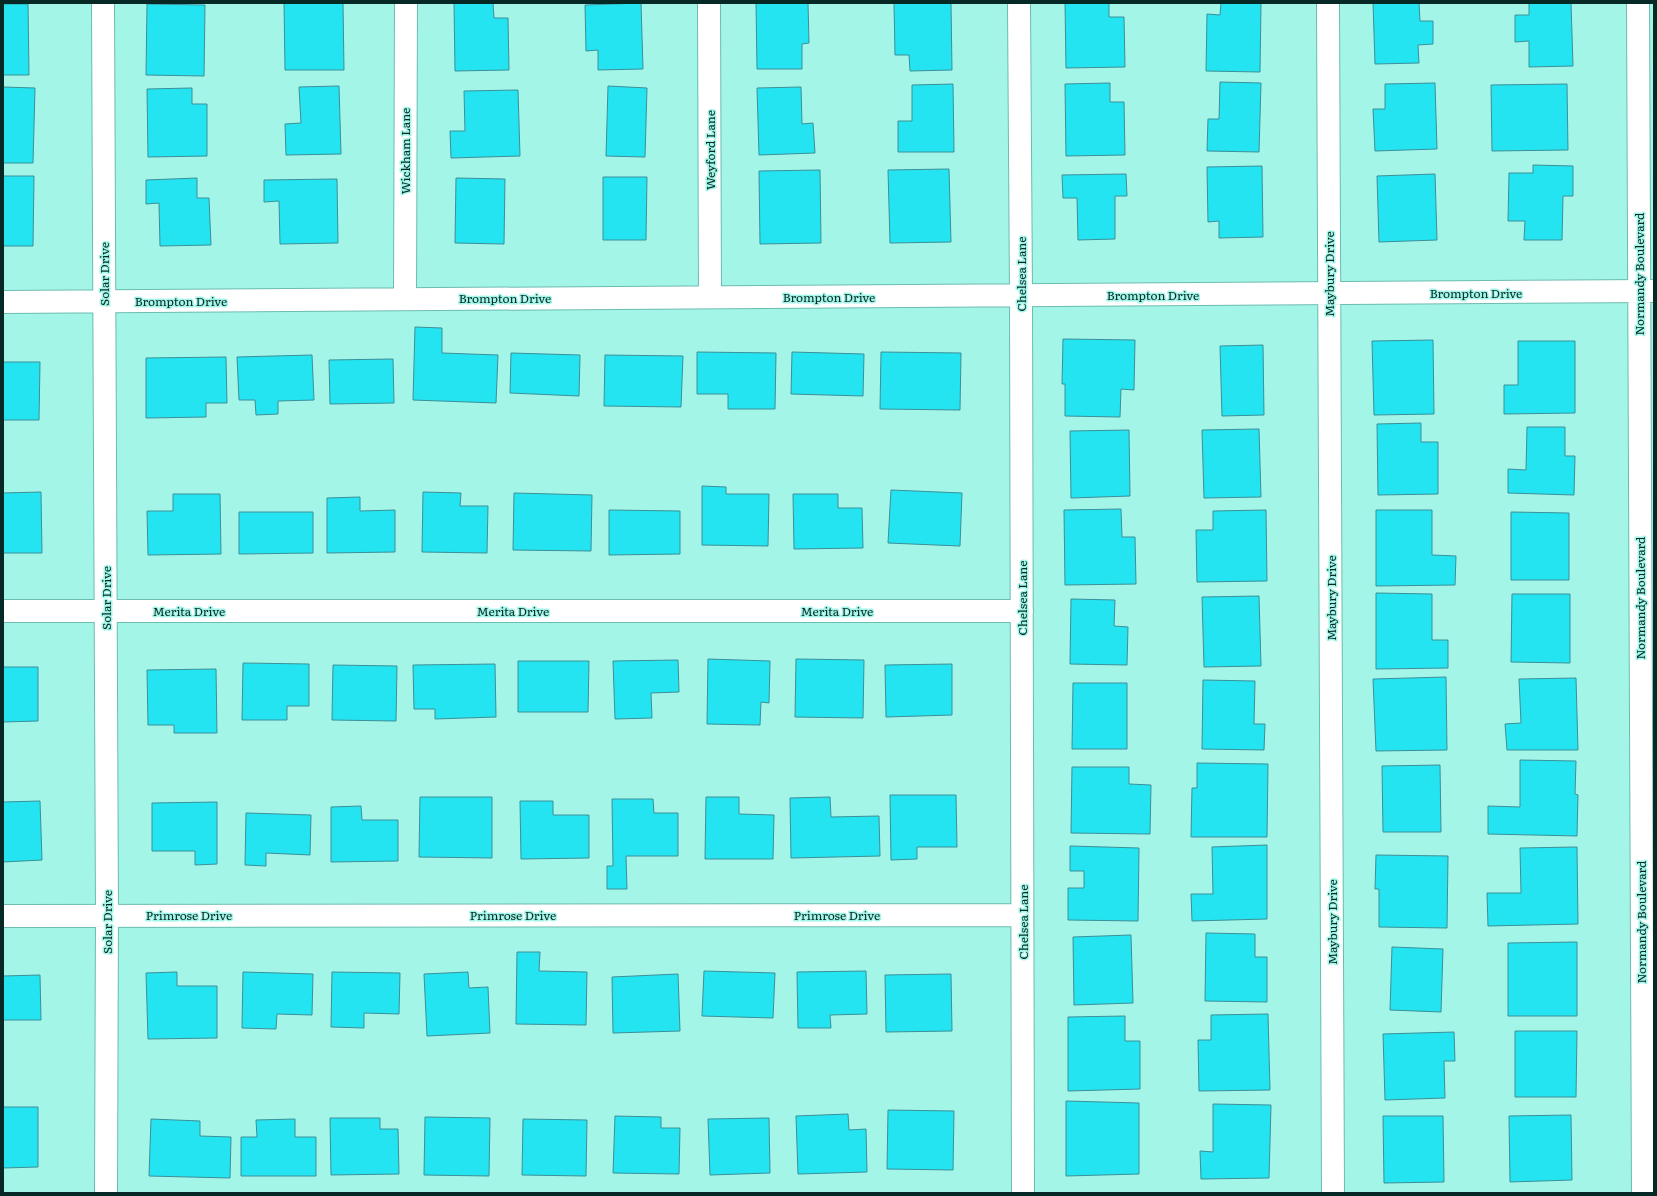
<svg xmlns="http://www.w3.org/2000/svg" width="1657" height="1196" viewBox="0 0 1657 1196" font-family="Literata,serif">
<rect width="100%" height="100%" fill="#a3f5e7"/>
<path fill="#24e4f2" stroke="#3b9098" d="M284 3H343L344 70H285Z
M454 3H493L494 18H508L509 70 455 71Z
M641 3 643 69 598 70V50L586 51 585 5Z
M756 3H808L809 43 802 44V69H757Z
M894 3H951L952 70 910 71 909 55H895Z
M1065 3H1109V17H1124L1125 67 1066 68Z
M1221 3H1261L1260 72 1206 71 1207 14 1220 15Z
M1373 3H1419L1420 21H1433V44L1418 45 1419 63 1375 64Z
M1529 3H1571L1573 66 1529 67V41L1515 42V15H1529Z
M3 4H28L29 75H3Z
M147 4 205 5 204 76 146 75Z
M1220 82 1261 83 1259 152 1207 151 1208 119H1219Z
M1110 83V102H1124L1125 155 1066 156 1065 84Z
M1435 83 1437 149 1375 151 1373 109H1385V84Z
M953 84 954 152H898V121H912V85Z
M1567 84 1568 150 1492 151 1491 85Z
M339 86 341 154 286 155 285 124 301 123 299 87Z
M608 86 647 88 645 157 606 156Z
M3 87 35 88 33 163H3Z
M801 87 802 124 813 123 815 153 759 155 757 88Z
M192 88V104H207V156L148 157 147 89Z
M518 90 520 156 451 158 450 131H465L464 91Z
M1533 165 1573 166V196H1563L1562 240H1524L1525 221H1508L1509 173H1533Z
M1262 166 1263 237 1219 238V221L1208 222 1207 167Z
M949 169 951 242 890 243 888 170Z
M820 170 821 243 760 244 759 171Z
M1126 174 1127 196H1115V239L1078 240 1077 198H1063L1062 175Z
M1435 174 1437 240 1379 242 1377 176Z
M3 176H34L33 246H3Z
M603 177H647L646 240H603Z
M197 178V198H209L211 245 160 246 159 203 146 204V180Z
M456 178 505 179 504 244 455 243Z
M337 179 338 243 280 244 279 201 264 202V180Z
M415 327 442 328V353L498 355 496 403 413 400Z
M1063 339 1135 340 1134 390 1121 389 1120 417 1065 416V384H1062Z
M1433 340 1434 414 1374 415 1372 341Z
M1518 341H1575V413L1504 414V385H1518Z
M1263 345 1264 415 1222 416 1220 346Z
M697 352 776 353 775 409H728V394H697Z
M792 352 864 354 863 396 791 394Z
M881 352 961 353 960 410 880 409Z
M511 353 580 355 579 396 510 393Z
M312 355 314 400 278 401V414L256 415 255 400H239L237 357Z
M605 355 683 356 681 407 604 406Z
M226 357 227 403H206V417L146 418V358Z
M393 359 394 403 330 404 329 360Z
M3 362H40L39 420H3Z
M1421 423V442H1438V494L1378 495 1377 424Z
M1527 427H1565V456H1575L1574 495 1508 493V469L1526 470Z
M1259 429 1261 497 1204 498 1202 430Z
M1129 430 1130 496 1071 498 1070 431Z
M702 486 726 487V494H769L768 546 702 545Z
M891 490 962 493 960 546 888 543Z
M41 492 42 553H3V493Z
M423 492 461 493 460 506H488L487 553 422 552Z
M514 493 592 495 591 551 513 550Z
M173 494H220L221 554 148 555 147 511H173Z
M793 494H838V508H862L863 548 794 549Z
M360 497V511L395 510V552L327 553V498Z
M1121 509 1122 537H1135L1136 584 1065 585 1064 510Z
M609 510 680 511V554L609 555Z
M1266 510 1267 581 1197 582 1196 530H1213V511Z
M1376 510H1432V555L1456 556 1455 585 1376 586Z
M239 512H313V553L239 554Z
M1511 512 1569 513V580H1511Z
M1376 593 1432 594V640H1448V668L1376 669Z
M1512 594H1570V663L1511 662Z
M1259 596 1261 666 1204 667 1202 597Z
M1071 599 1115 600 1114 626 1128 627 1127 665 1070 664Z
M708 659 770 661 769 703 761 702 760 725 707 724Z
M796 659 864 660 863 718 795 717Z
M678 660 679 692 651 693 652 718 615 719 613 661Z
M518 661H589L588 712H518Z
M243 663 309 664V706H287V720H242Z
M495 664 496 717 435 719V709H414L413 665Z
M952 664V715L886 717 885 665Z
M333 665 397 666 396 721 332 720Z
M3 667H38V721L3 722Z
M216 669 217 733H174V725H148L147 670Z
M1446 677 1447 750 1376 751 1373 679Z
M1576 678 1578 750H1507L1505 724 1521 723 1519 679Z
M1203 680 1255 681 1254 724H1265L1264 750 1202 749Z
M1073 683H1127V749H1072Z
M1520 760 1576 761 1575 794 1578 795 1577 836 1488 834V806L1520 807Z
M1197 763 1268 764 1267 837H1191L1192 788H1197Z
M1440 765 1441 832H1383L1382 766Z
M1072 767H1129V784L1151 785 1150 834 1071 833Z
M890 795H956L957 847H917V859L891 860Z
M420 797H492V858L419 857Z
M706 797H739V814L774 815 773 859H705Z
M830 797 831 817 879 816 880 856 791 858 790 798Z
M612 799H653L654 813H678V856H626L627 889H607V866H613Z
M40 801 42 860 3 862V802Z
M520 801H553V815H589V858L521 859Z
M217 802V864L195 865V851H152V803Z
M361 806 362 820H398V861L331 862V807Z
M246 813 311 815 310 855 266 853V866L245 865Z
M1267 845V919L1192 921 1191 894H1213L1212 847Z
M1070 846 1139 848 1138 921 1068 920V888H1084V871H1070Z
M1577 847 1578 924 1488 926 1487 893H1521L1520 848Z
M1376 855 1448 856 1447 928 1379 927V889H1375Z
M1206 933 1255 934V957H1267V1002L1205 1001Z
M1131 935 1133 1003 1074 1005 1073 937Z
M1577 942V1016H1508V943Z
M1392 947 1443 949 1441 1012 1390 1010Z
M517 952H540L539 971 587 972 586 1025 516 1024Z
M704 971 775 973 773 1018 702 1016Z
M866 971 867 1014 830 1015 831 1028H798L797 972Z
M177 972V986H217V1038L148 1039 146 973Z
M243 972 313 974 312 1015 277 1014 276 1029 242 1028Z
M332 972 400 973 399 1014 364 1013V1028L331 1027Z
M468 972 469 988 488 987 490 1033 427 1036 424 974Z
M678 974 680 1031 613 1033 612 977Z
M951 974 952 1031 886 1032 885 975Z
M40 975 41 1020H3V976Z
M1268 1014 1270 1090 1199 1091 1198 1040H1211V1015Z
M1125 1016V1041H1140V1089L1068 1091V1017Z
M1515 1031H1577L1576 1097H1515Z
M1454 1032 1455 1061H1444L1445 1098 1385 1100 1383 1034Z
M1066 1101 1139 1103V1174L1066 1176Z
M1213 1104 1271 1105 1269 1178 1201 1179 1200 1151 1213 1152Z
M3 1107H38V1167L3 1168Z
M888 1110 954 1111 953 1170 887 1169Z
M848 1114 849 1130 866 1129 867 1172 798 1174 796 1116Z
M1571 1115 1572 1180 1510 1182 1509 1116Z
M615 1116 661 1117V1128H680L679 1174 613 1173Z
M1383 1116H1443L1444 1182 1384 1183Z
M425 1117 490 1118 489 1176 424 1175Z
M330 1118H380V1129H398L399 1174 331 1175Z
M769 1118 770 1173 710 1175 708 1119Z
M151 1119 200 1121V1136L231 1137 230 1178 149 1176Z
M295 1119V1137H316V1176H241V1137H257L256 1120Z
M523 1119 587 1120 586 1176 522 1175Z"/>
<g fill="none" stroke-linecap="round" stroke-linejoin="round">
<g stroke="#6cbcb0" stroke-width="24">
<path id="minor" d="M103 3 107 915 106 1193
M709 3 710 297
M1019 3 1021 295 1023 1193
M1328 3 1333 1193
M1638 3 1643 1193
M405 299 406 3
M3 302 1654 291
M3 611H1022
M3 916 1022 915"/>
</g>
<use href="#minor" stroke="#fff" stroke-width="22"/>
</g>
<g text-anchor="middle" dominant-baseline="central" stroke-width="3" stroke-linejoin="round" paint-order="stroke">
<g font-size="12" fill="#062925" stroke="#a3f5e7">
<text transform="translate(710 150) rotate(-90)">Weyford Lane</text>
<text transform="translate(405 151) rotate(-90)">Wickham Lane</text>
<text transform="translate(104 274) rotate(-90)">Solar Drive</text>
<text transform="translate(1021 274) rotate(-90)">Chelsea Lane</text>
<text transform="translate(1329 274) rotate(-90)">Maybury Drive</text>
<text transform="translate(1639 274) rotate(-90)">Normandy Boulevard</text>
<text x="1476" y="293">Brompton Drive</text>
<text x="1153" y="295">Brompton Drive</text>
<text x="829" y="297">Brompton Drive</text>
<text x="505" y="298">Brompton Drive</text>
<text x="181" y="301">Brompton Drive</text>
<text transform="translate(106 598) rotate(-90)">Solar Drive</text>
<text transform="translate(1022 598) rotate(-90)">Chelsea Lane</text>
<text transform="translate(1331 598) rotate(-90)">Maybury Drive</text>
<text transform="translate(1640 598) rotate(-90)">Normandy Boulevard</text>
<text x="189" y="611">Merita Drive</text>
<text x="513" y="611">Merita Drive</text>
<text x="837" y="611">Merita Drive</text>
<text x="189" y="915">Primrose Drive</text>
<text x="513" y="915">Primrose Drive</text>
<text x="837" y="915">Primrose Drive</text>
<text transform="translate(107 922) rotate(-90)">Solar Drive</text>
<text transform="translate(1023 922) rotate(-90)">Chelsea Lane</text>
<text transform="translate(1332 922) rotate(-90)">Maybury Drive</text>
<text transform="translate(1641 922) rotate(-90)">Normandy Boulevard</text>
</g>
</g>
<rect width="1657" height="1196" fill="none" stroke="#062925" stroke-width="8"/>
</svg>
